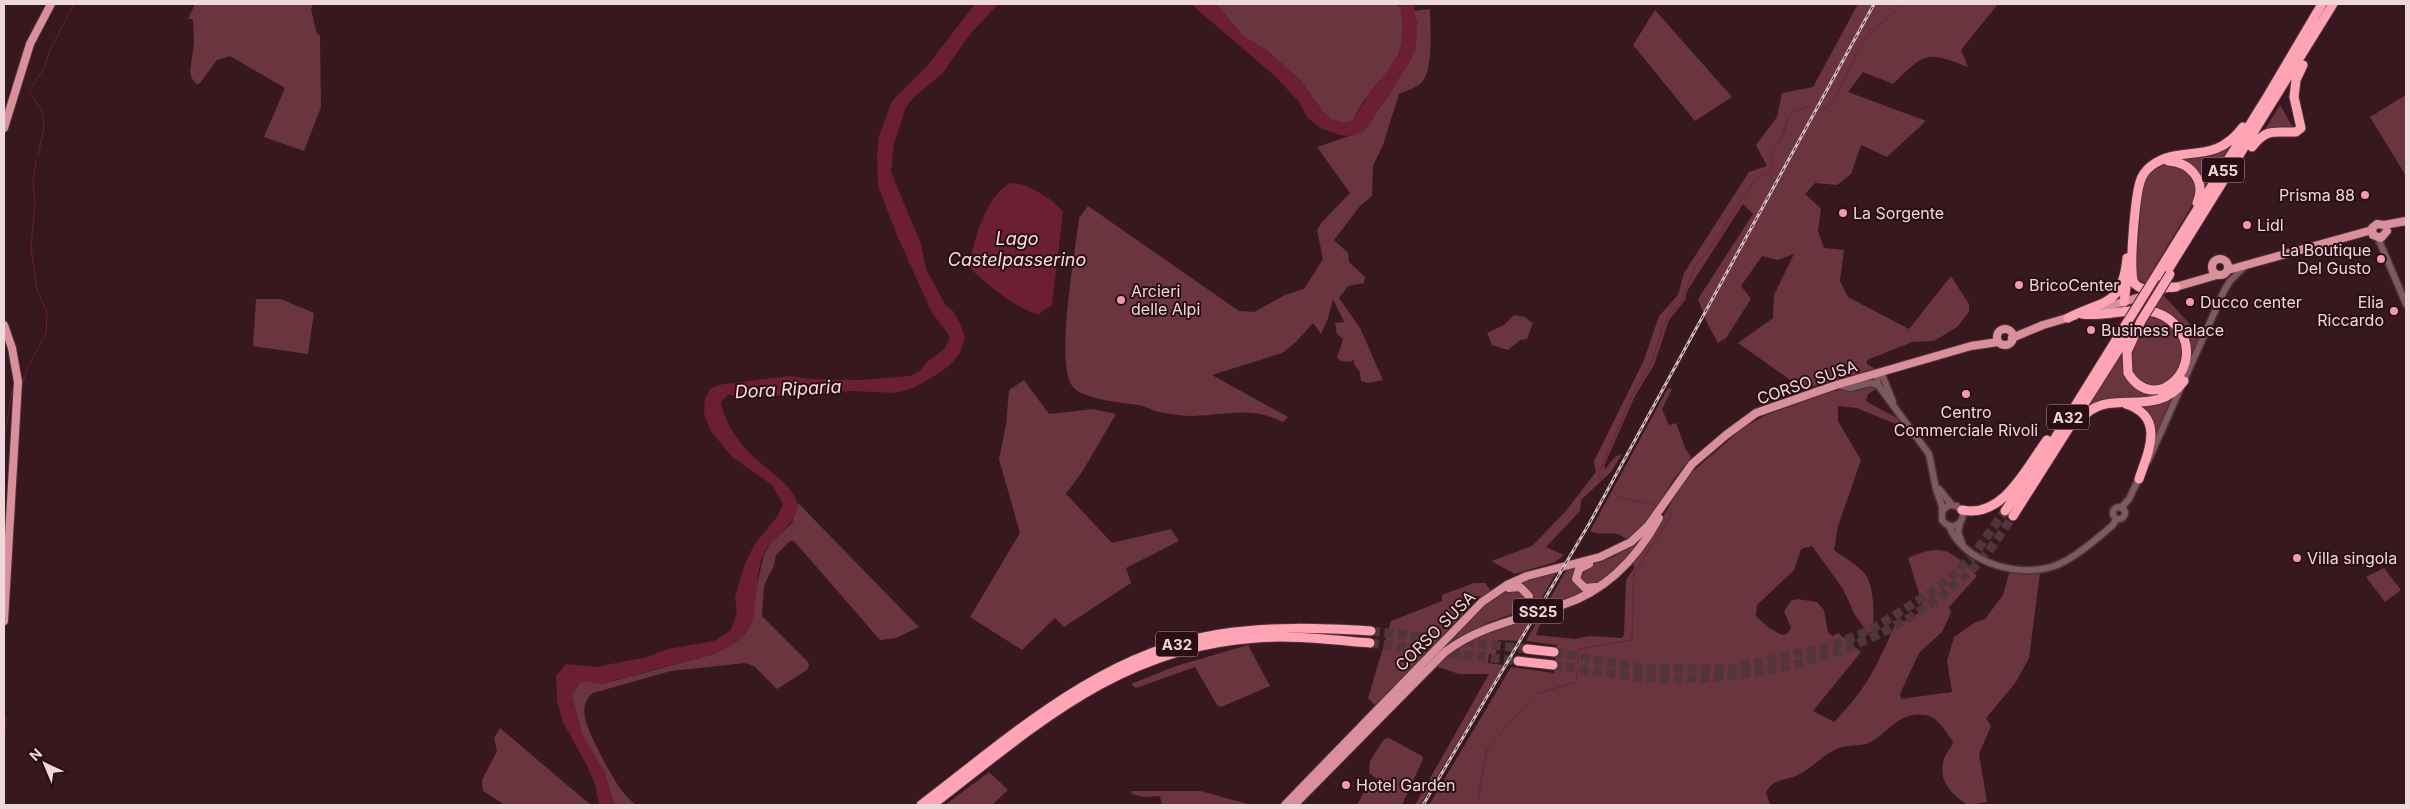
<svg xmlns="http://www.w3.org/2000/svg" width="2410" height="809" viewBox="0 0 2410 809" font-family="Inter,sans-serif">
<rect width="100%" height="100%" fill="#36181e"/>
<path fill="#6b3540" d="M195 4H313L311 9 317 34 320 35 321 107 304 151 264 137 285 88 230 56 217 60 200 83 196 84 191 77 190 71 194 43 193 19H188Z
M1216 4H1396L1401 7C1403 21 1404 36 1400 50 1395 66 1379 81 1369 94 1362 102 1357 112 1353 121L1342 123 1332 120 1323 112 1301 81 1269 52 1243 36Z
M1858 4H1998L1961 50 1968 67C1925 50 1925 53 1893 84L1863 72 1848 92 1926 121 1887 157 1861 145 1851 174 1837 185 1815 183 1805 194 1821 209 1818 231 1824 248 1844 250 1840 281 1848 297 1909 329 1951 276 1969 304V312L1957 327 1934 341 1912 342 1867 360V364L1876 369 1810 387 1796 384 1738 343 1773 318 1774 295 1794 254 1778 260 1762 256 1741 286 1751 299 1726 338 1718 343 1707 323 1698 299 1753 214 1743 204 1687 291 1685 300 1669 320 1654 365 1635 396 1604 466 1605 469 1616 456 1622 454 1611 472 1581 500 1580 511 1546 547 1564 555 1555 562 1515 574 1491 561 1532 546 1565 512 1596 472 1594 461 1644 360 1659 316 1678 295 1684 273 1749 172 1767 166 1756 145 1777 117 1782 93 1813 87Z
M1430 9C1430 25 1434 72 1421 83 1416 88 1405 91 1399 94L1383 145 1373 166 1372 196 1360 206 1334 240 1348 253 1349 262 1365 277 1364 283 1348 286 1339 298 1360 328 1383 380 1368 383 1361 381 1360 372 1354 364V359L1351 362 1341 361 1337 358 1343 339 1337 334 1335 323 1344 322 1333 299 1328 318 1321 334 1313 323 1296 342 1282 353 1212 375 1288 417 1283 422C1250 406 1227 415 1193 416 1182 416 1170 414 1159 412 1152 410 1145 406 1138 405 1122 403 1083 399 1073 387 1054 365 1076 249 1079 218L1088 206 1239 311 1254 312 1285 295 1304 289 1323 259 1317 230 1322 222 1350 193 1317 147 1364 131 1392 90 1417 24 1413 11Z
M1655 10 1732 97 1695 121 1633 45Z
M2406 95V176L2370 117Z
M2280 105 2295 131H2264Z
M2229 147 2230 148 2203 191 2189 165 2182 159 2208 156Z
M2164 165C2187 164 2196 178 2196 199L2145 283 2135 278 2143 184 2151 171Z
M2164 296 2201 336 2190 362 2188 342 2153 309 2160 297Z
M256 299H281L314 313 308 354 253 346Z
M1514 315 1525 317 1533 323 1527 339 1520 340 1508 350 1492 345 1487 333 1504 325Z
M2149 315C2206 325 2180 408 2140 382 2136 380 2133 374 2130 371L2131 347Z
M2122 351C2119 379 2136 399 2166 391L2168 394 2087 409Z
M1024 380 1049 414 1093 409 1116 414 1082 472 1066 494 1112 543 1171 529 1179 541 1126 568 1131 583 1064 627 1055 618 1022 650 970 617 1020 533 999 459 1006 425 1009 390Z
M1870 385 1878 388 1868 394 1866 401C1877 409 1894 414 1901 422L1898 425 1857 408 1838 406V421L1861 460 1838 526 1834 550C1843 557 1858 565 1865 574 1874 585 1875 618 1872 632L1868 633 1855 615 1843 589 1812 546 1801 549 1794 570 1757 605 1756 616 1769 628 1782 635 1787 634 1791 628 1784 611 1791 601 1797 599 1817 602 1824 610 1828 633 1833 636 1838 633 1861 652 1813 711 1834 722C1868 687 1878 664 1897 620L1906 621 1924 609 1908 558C1944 542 1951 551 1977 576L1949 607 1951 613 1942 632 1919 653 1900 694 1901 699 1952 692 1947 661 1954 637 1974 623 1985 619 2003 595 2009 573H2040L2029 658 2016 682 1986 718 1991 726 1979 754 1987 802 1968 805C1952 795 1937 780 1944 759 1946 752 1952 748 1953 741 1946 733 1938 717 1926 715 1897 710 1886 737 1866 744 1857 746 1848 745 1839 748 1824 753 1813 768 1798 775 1785 781 1773 778 1766 793L1770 805H1429L1511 667 1554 673 1557 645 1526 641 1539 618 1542 619 1536 635 1576 639 1589 636 1622 638 1624 635 1626 580 1634 568 1633 562 1644 549 1680 488 1692 472 1743 428 1764 416 1829 392Z
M1668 388 1672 389 1662 409 1669 425 1676 423 1686 450 1691 457 1672 482 1647 523 1627 541C1617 527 1601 538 1590 531Z
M2177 395 2155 441 2134 405 2163 403Z
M798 503 919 627 896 638 880 640 794 541H790L776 555 774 566 767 579 764 587 762 616 808 662 809 665 807 670 777 689 754 666 745 663 671 671 593 693C585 699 583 708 585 718 588 733 612 778 622 791 626 796 631 801 636 805H614L604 771 582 735 572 696 579 683 587 681 602 684 696 659 714 654 736 642 746 633 764 554 771 543 792 523Z
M1639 539 1641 541C1629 560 1606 585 1583 586L1578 574 1588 566 1613 557Z
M1580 566 1575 571 1585 591 1582 595 1545 607 1567 569Z
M2384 568 2401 590 2385 602 2366 577Z
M1557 571 1535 610 1525 612 1531 601 1516 584Z
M1474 583H1485L1491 591 1481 598 1480 596 1461 600 1462 607H1470L1376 706 1368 698 1391 621 1442 601V595Z
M1517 588 1526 597 1524 607 1517 612 1487 623 1442 649C1454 631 1495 589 1517 588Z
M1533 615 1518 641 1498 640 1496 654H1489L1488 663 1504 665 1420 805H1415L1489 674H1459L1435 666C1463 639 1498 629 1533 615Z
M1248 645 1270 686 1221 707 1217 705 1195 667 1136 688 1131 684 1176 666Z
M500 728 586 801 592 805H505L483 791 482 780 497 751 494 738Z
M1389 738 1422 756 1423 759 1402 805H1357L1370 781 1375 783 1377 779 1369 773 1370 761 1384 739Z
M989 772 1008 790 992 805H945Z
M1131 791H1200L1252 805H1162L1160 796 1144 797 1132 794Z"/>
<path fill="#6c1f33" d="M975 4H998L971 33 942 74 914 97 906 107 894 144 891 172 921 244 926 269 946 306 953 311 960 324 965 337 960 353 949 366 931 378 913 388 895 393 852 391 740 398 729 394 721 402C724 422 741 446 756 459 770 472 787 481 796 499 804 518 774 537 765 551 755 568 758 602 752 622 749 630 743 637 736 642 718 655 696 659 676 664 651 670 627 677 602 684L587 681 579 683 572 696 582 735 604 771 614 805H599L595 784 586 764 563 722 557 701 556 676 566 664 596 667 647 657 668 649 714 641 731 630 737 612 735 597 745 564 754 545 777 517 783 504 771 484 732 457 710 430 704 413 705 399 710 389 718 385 790 376 811 379 861 380 910 376 920 371 927 362 944 349 950 337 931 311 897 235 878 186 877 154 879 136 892 101 927 66Z
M1191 4H1216L1243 36 1269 52 1301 81 1323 112 1332 120 1342 123 1353 121 1368 95 1378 84 1400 52 1403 35 1401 4H1414L1417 34 1416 48 1410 62 1364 131 1351 136 1339 135 1320 128 1308 118 1299 102 1275 76Z
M1011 183C1027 183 1054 199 1063 212L1052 305 1039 314C1023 313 979 280 969 266 974 241 986 194 1011 183Z"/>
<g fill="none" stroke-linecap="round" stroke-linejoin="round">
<path stroke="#6c1f33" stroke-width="1" d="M1824 110C1842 94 1847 70 1859 49 1870 31 1889 18 1903 4
M38 155 44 128 42 111 29 91 44 68 49 52 74 4
M22 384 28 367 46 333 47 313 37 290 31 247 35 202 33 183 36 161
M4 441 12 390
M1602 481 1598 475 1633 394 1651 364 1663 327 1668 317 1681 302 1695 267 1718 237 1755 179 1768 173 1773 167 1771 159 1773 151 1782 138 1788 118 1795 111 1810 106
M1604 484 1607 487
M1612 491 1621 498 1656 505
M4 715 7 719 4 737
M1477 805 1487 750 1498 736 1536 694 1576 682 1579 649 1632 640 1634 573 1671 516 1670 511"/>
<path stroke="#52353a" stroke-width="9" stroke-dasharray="9 4.5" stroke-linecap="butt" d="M1371 631 1527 649
M1370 643 1518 661
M1554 652 1641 668 1733 669 1828 646 1859 635 1884 622 1939 587 1972 557 2005 511
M1553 665C1586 670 1620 676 1654 678 1769 684 1899 647 1979 562 1992 548 2002 532 2013 516"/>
<g stroke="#503338" stroke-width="9">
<path id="minor" d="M2378 238 2406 304
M1881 372 1877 379 1878 385 1929 454 1936 489 1942 506V520C1950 531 1963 526 1963 513L1957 506 1949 505 1943 510
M1881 372 1893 402
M1838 385 1850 388 1870 383 1878 385
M2148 461 2224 291 2230 281 2245 266
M1939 489 1952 505
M2113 513a6 6 0 1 1 12 0a6 6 0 1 1-12 0Z
M2121 508 2129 499 2140 476
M1960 523 1958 532 1962 543
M1949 526C1964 564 2022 579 2057 565 2078 556 2096 539 2113 525L2116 519"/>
</g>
<g stroke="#503338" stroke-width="10">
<path id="major" d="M4 128 30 44 51 4
M2373 235 2372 228 2377 224 2384 225 2406 221
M2373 235 2381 238 2387 231
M2212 267a8 8 0 1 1 16 0a8 8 0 1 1-16 0Z
M2228 270 2372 230
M2172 288 2217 275
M2092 311 2161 291
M4 325 12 348 18 382 4 621
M1997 337a8 8 0 1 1 16 0a8 8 0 1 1-16 0Z
M2012 338 2043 325 2074 316
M1589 564 1579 569 1576 579 1585 588 1595 587
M1509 588 1520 587 1529 596 1528 607 1517 614
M1285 805 1482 602 1507 585 1527 576 1600 557 1631 542 1648 526 1692 464 1726 435 1756 413 1836 385 1971 346 1998 342
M1294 805 1445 652C1481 625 1521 619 1562 605 1606 591 1637 558 1659 518"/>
</g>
<g stroke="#503338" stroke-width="11">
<path id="highway" d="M2252 147C2267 127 2275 133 2296 132L2301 128 2294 97 2296 80 2303 65
M2168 161C2190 162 2207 181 2197 203
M2163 278 2333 4
M2154 279 2267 97 2322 4
M2176 287C2163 286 2147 295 2135 284 2127 276 2136 195 2140 182 2142 175 2146 170 2151 166 2182 143 2213 167 2243 127
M2124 302 2127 280
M2082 314C2113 319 2152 296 2177 327 2208 364 2156 418 2128 373L2127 352 2141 321
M2068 318C2105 299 2122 307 2127 258
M2126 404C2166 417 2148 452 2139 479
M2079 421C2108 383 2154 422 2184 381
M1962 510C2003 519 2026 468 2047 440
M2005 511 2054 440 2128 321
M2013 516 2129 333
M1527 649 1554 652
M1518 661 1553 665
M921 805C1013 735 1102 653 1220 634 1270 626 1321 628 1371 631
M932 805C1035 726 1120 647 1256 638 1294 635 1332 640 1370 643"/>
</g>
<use href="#minor" stroke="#7e595f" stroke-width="6"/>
<use href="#major" stroke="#da8f9c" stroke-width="8"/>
<use href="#highway" stroke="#ffa4b4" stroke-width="9"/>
<g stroke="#d2bbbe" stroke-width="3">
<path id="rail" d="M1423 805 1589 524 1874 4"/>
</g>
<use href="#rail" stroke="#2b0e15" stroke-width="1" stroke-dasharray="4" stroke-linecap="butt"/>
<g stroke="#503338" stroke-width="11" stroke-linecap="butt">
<path id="highway-bridge" d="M2128 321 2154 279
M2141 321 2170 274"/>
</g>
<use href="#highway-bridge" stroke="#ffa4b4" stroke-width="9"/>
</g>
<g fill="#f39aaa" stroke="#2b0e15" stroke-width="2">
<circle cx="2365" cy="195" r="5"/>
<circle cx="1843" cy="213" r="5"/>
<circle cx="2247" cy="225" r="5"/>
<circle cx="2381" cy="259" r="5"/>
<circle cx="2019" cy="285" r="5"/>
<circle cx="1121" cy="300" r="5"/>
<circle cx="2190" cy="302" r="5"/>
<circle cx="2394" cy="311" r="5"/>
<circle cx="2091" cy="330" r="5"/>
<circle cx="1966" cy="394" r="5"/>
<circle cx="2297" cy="558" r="5"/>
<circle cx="1346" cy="785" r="5"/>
</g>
<g text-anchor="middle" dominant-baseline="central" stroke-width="4" stroke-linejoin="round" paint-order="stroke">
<g fill="#2b0e15" stroke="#b49ba0" stroke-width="1">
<rect x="2202" y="157.5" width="42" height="25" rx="4"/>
<rect x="2047" y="404.5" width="42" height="25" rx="4"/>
<rect x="1513" y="598.5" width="50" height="25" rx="4"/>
<rect x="1156" y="631.5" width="42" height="25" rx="4"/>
</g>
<g font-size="15" font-weight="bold" fill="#eed8db">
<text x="2223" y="170">A55</text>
<text x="2068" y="417">A32</text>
<text x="1538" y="611">SS25</text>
<text x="1177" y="644">A32</text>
</g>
<g font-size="16" fill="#eed8db" stroke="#2b0e15" text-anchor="start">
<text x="2355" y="195" text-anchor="end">Prisma 88</text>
<text x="1853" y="213">La Sorgente</text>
<text x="2257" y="225">Lidl</text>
<text x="2371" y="250" text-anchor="end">La Boutique<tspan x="2371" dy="18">Del Gusto</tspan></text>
<text x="2029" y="285">BricoCenter</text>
<text x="1131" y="291">Arcieri<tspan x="1131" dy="18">delle Alpi</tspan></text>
<text x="2200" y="302">Ducco center</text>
<text x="2384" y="302" text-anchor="end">Elia<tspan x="2384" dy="18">Riccardo</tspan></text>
<text x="2101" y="330">Business Palace</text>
<text x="1966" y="412" text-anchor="middle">Centro<tspan x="1966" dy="18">Commerciale Rivoli</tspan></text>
<text x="2307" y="558">Villa singola</text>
<text x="1356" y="785">Hotel Garden</text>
</g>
<g font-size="16" fill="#eed8db" stroke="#2b0e15">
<text transform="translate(1807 382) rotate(-19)">CORSO SUSA</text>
<text transform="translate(1435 631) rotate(-45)">CORSO SUSA</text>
</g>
<g font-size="18" font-style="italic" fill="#f5dde0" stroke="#2b0e15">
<text x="1017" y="238">Lago<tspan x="1017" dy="21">Castelpasserino</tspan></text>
<text transform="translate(788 389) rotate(-3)">Dora Riparia</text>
</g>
</g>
<rect width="2410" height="809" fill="none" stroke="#eed8db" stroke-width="10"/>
<g transform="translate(45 764) rotate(316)" stroke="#2b0e15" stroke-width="4" paint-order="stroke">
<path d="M0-4L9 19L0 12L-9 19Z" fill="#eed8db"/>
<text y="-8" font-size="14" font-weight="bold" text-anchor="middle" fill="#eed8db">N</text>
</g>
</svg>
